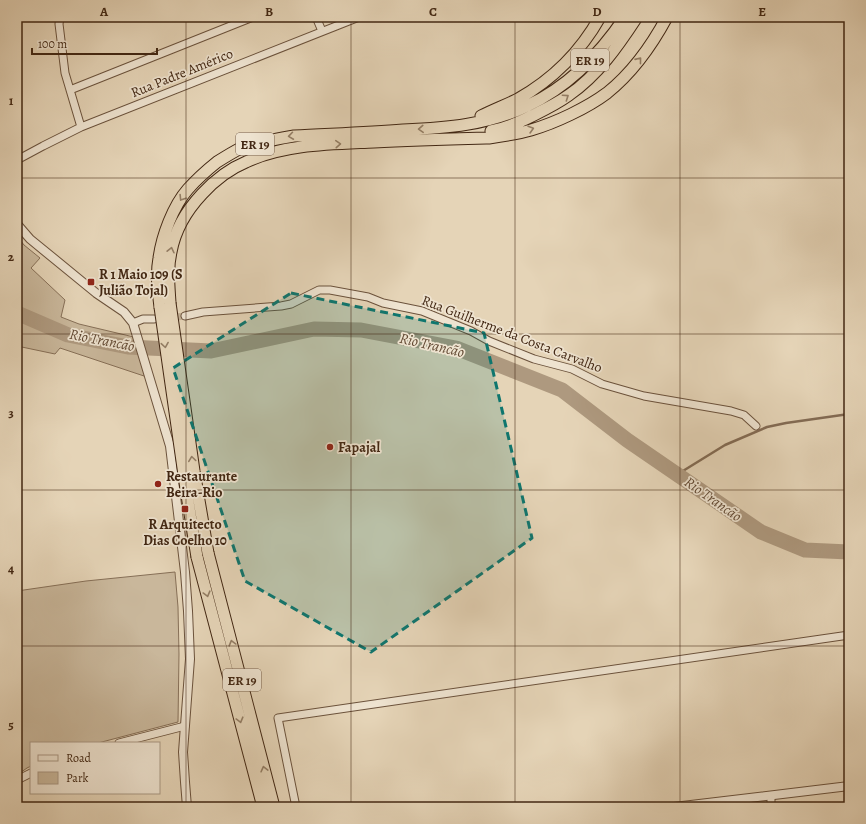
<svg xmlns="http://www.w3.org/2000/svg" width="866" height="824" viewBox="0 0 866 824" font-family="Alegreya,serif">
<rect width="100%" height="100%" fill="#e5d4b7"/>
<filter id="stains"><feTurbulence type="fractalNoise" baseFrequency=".005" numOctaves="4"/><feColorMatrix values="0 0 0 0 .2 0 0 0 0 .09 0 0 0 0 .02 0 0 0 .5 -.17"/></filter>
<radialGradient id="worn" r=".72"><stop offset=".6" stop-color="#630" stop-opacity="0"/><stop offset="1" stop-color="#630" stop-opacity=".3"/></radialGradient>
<path fill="#c9b79b" stroke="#866f57" d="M17 236 24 245 40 258 31 268 65 300 61 317 79 324 138 338 150 378 60 348 55 354 17 346Z
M175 572 178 607 179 654 178 722 98 743H31V766L27 768 17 775V591L86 581Z"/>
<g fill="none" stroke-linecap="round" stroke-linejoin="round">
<path stroke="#836b54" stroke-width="2.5" d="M678 474 725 445 767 427 786 423 849 414"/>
<path stroke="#ae997f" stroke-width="15" d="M17 313 68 335 128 347 211 351 314 329 361 330 456 348 562 390 627 440 761 532 805 550 849 552"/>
<path stroke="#c4b196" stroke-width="7" stroke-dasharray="7 3.5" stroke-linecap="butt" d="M168 318 185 316"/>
<g stroke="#6b523c" stroke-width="9">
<path id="minor" d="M60 17 59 24 65 73 81 127
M316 17 322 31
M70 90 253 17
M17 160 43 146 81 127 359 17
M185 316 203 312 281 306 291 304 319 290H330L368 297 383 303 422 311 471 331 489 341 534 359 572 369 602 384 644 396 731 411 744 415 756 426
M133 323 143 319H154
M119 743 185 726
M17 780 31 773
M771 796V807
M296 807 278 718 849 635"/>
</g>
<g stroke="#6b523c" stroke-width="10">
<path id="tertiary" d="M17 224 30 239 96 293 124 312 133 323 170 446 185 572 188 611 190 659 183 752 185 782 187 807
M674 807 849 786"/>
</g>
<g stroke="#422713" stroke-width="13">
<path id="trunk" d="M481 116C493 110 506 105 518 99 552 80 581 51 600 17
M491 131C506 128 520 122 534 115 546 109 558 103 569 95 598 75 618 46 637 17
M170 303C169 286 167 269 171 252 175 230 187 210 202 194 214 181 229 169 246 162 284 144 332 144 374 142 412 140 451 139 489 138 503 136 517 134 531 130 555 123 587 108 607 93 632 73 652 45 667 17
M160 307C158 291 156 274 159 258 162 236 173 206 188 189 197 179 207 170 217 162 225 157 233 152 241 148 258 142 276 139 294 136 330 134 367 133 403 130 446 128 488 125 527 106 568 87 600 54 625 17
M208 553 274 807
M197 557 263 807"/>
</g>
<use href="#minor" stroke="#eee3d0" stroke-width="7"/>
<use href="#tertiary" stroke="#eee3d0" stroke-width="8"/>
<use href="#trunk" stroke="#e5d4b7" stroke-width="11"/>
<g stroke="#422713" stroke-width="13" stroke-linecap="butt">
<path id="trunk-bridge" d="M170 303 194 471 208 553
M160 307 186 489 197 557"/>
</g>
<use href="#trunk-bridge" stroke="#e5d4b7" stroke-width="11"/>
</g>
<defs><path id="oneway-chevron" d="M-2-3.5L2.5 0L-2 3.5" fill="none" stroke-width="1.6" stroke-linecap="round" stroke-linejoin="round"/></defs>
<g stroke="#947e65">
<use href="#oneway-chevron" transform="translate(639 60) rotate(-51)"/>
<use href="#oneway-chevron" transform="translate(566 97) rotate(-34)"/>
<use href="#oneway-chevron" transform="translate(421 129) rotate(177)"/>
<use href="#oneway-chevron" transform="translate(531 129) rotate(-16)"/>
<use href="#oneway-chevron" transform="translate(291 136) rotate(172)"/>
<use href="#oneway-chevron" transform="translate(338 144) rotate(-4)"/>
<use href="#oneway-chevron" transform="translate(182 198) rotate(122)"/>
<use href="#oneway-chevron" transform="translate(171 250) rotate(-77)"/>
<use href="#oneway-chevron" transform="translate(165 345) rotate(81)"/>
<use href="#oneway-chevron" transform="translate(192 459) rotate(-98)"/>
<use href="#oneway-chevron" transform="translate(207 594) rotate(75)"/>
<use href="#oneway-chevron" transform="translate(232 643) rotate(-105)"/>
<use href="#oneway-chevron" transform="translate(240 720) rotate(75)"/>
<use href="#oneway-chevron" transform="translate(264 769) rotate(-104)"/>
</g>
<path fill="#0f766e" fill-opacity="0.2" stroke="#0f766e" stroke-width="3" stroke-dasharray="8 5" stroke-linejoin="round" d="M291 293 484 333 532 538 371 652 245 581 173 368Z"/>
<path fill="none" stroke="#422713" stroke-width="1" stroke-opacity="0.55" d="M186 17V807M351 17V807M515 17V807M680 17V807M17 178H849M17 334H849M17 490H849M17 646H849"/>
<g fill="#8f2418" stroke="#eee3d0" stroke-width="1.5">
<rect x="87" y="278" width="8" height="8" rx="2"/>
<circle cx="330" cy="447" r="4"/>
<circle cx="158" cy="484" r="4"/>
<rect x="181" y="505" width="8" height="8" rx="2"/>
</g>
<g text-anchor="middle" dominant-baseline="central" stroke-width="3.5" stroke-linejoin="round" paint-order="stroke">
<g fill="#eee3d0" stroke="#765f4c" stroke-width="1">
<rect x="571" y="49" width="38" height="22" rx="3"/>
<rect x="236" y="133" width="38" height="22" rx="3"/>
<rect x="223" y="669" width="38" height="22" rx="3"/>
</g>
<g font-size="13" font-weight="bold" fill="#422713">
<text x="590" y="60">ER 19</text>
<text x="255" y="144">ER 19</text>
<text x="242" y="680">ER 19</text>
</g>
<g font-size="14" fill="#422713" stroke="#eee3d0">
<text transform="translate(182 73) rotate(-22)">Rua Padre Américo</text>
<text transform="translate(512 334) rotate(21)">Rua Guilherme da Costa Carvalho</text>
</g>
<g font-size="14" font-weight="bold" fill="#422713" stroke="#eee3d0" text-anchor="start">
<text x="99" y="274">R 1 Maio 109 (S<tspan x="99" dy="16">Julião Tojal)</tspan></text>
<text x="338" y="447">Fapajal</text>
<text x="166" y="476">Restaurante<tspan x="166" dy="16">Beira-Rio</tspan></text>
<text x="185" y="524" text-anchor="middle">R Arquitecto<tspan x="185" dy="16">Dias Coelho 10</tspan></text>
</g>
<g font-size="15" font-style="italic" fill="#624933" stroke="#eee3d0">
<text transform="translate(102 340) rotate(11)">Rio Trancão</text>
<text transform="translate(432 345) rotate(13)">Rio Trancão</text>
<text transform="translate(713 499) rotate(35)">Rio Trancão</text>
</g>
</g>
<rect width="866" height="824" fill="none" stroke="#e5d4b7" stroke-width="44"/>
<rect x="30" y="742" width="130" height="52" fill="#eee3d0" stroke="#a99884"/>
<rect x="38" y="755" width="20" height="6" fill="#eee3d0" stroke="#a99884"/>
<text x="66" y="762" font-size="12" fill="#422713">Road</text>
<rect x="38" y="772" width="20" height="12" fill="#c9b79b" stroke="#a99884"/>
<text x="66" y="782" font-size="12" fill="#422713">Park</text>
<path d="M32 48v6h125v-6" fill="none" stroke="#422713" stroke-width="2"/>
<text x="38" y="48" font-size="12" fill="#422713" stroke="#eee3d0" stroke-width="3" paint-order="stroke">100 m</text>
<rect x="22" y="22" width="822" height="780" fill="none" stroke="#422713" stroke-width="1.5"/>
<g font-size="13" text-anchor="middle" font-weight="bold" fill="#422713">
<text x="104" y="16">A</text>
<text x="269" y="16">B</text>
<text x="433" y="16">C</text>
<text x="597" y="16">D</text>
<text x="762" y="16">E</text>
<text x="11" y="105">1</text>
<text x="11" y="261">2</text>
<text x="11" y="417">3</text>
<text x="11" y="573">4</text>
<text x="11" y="729">5</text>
</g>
<rect width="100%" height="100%" filter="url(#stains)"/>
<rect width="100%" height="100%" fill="url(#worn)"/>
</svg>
